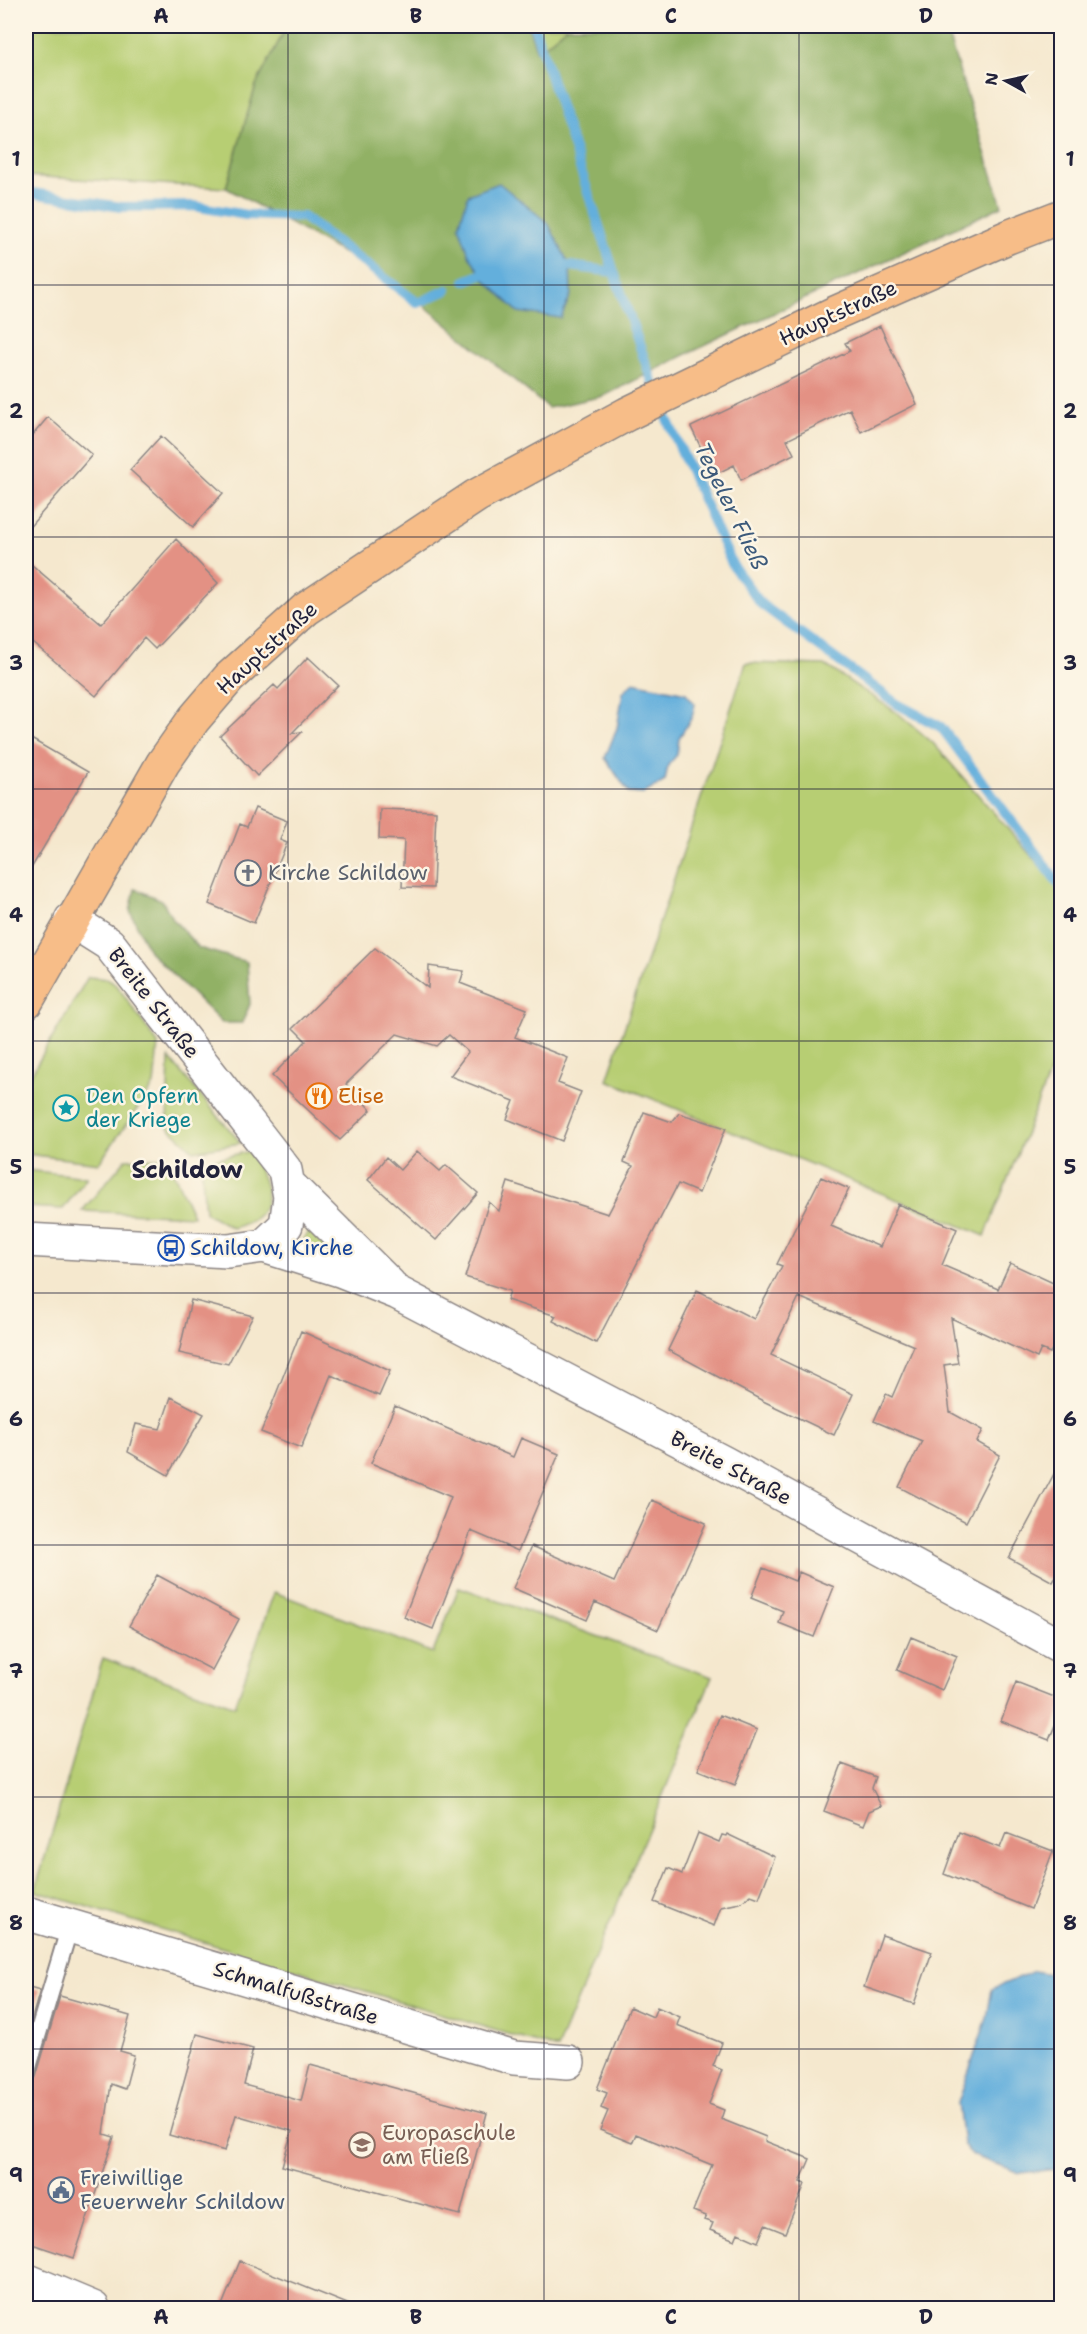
<svg xmlns="http://www.w3.org/2000/svg" width="1087" height="2334" viewBox="0 0 1087 2334" font-family="'Shantell Sans',sans-serif">
<rect width="100%" height="100%" fill="#fcf5e5"/>
<filter id="ink" filterUnits="userSpaceOnUse"><feTurbulence type="fractalNoise" baseFrequency=".0167" numOctaves="2"/><feDisplacementMap in="SourceGraphic" scale="12" xChannelSelector="R" yChannelSelector="G"/><feConvolveMatrix kernelMatrix="1 2 1 2 8 2 1 2 1" color-interpolation-filters="sRGB"/></filter>
<filter id="wash" filterUnits="userSpaceOnUse"><feTurbulence type="fractalNoise" baseFrequency=".008" numOctaves="4" result="noise"/><feDisplacementMap in="SourceGraphic" scale="24" xChannelSelector="R" yChannelSelector="G"/><feGaussianBlur stdDeviation="1.35" result="paint"/><feColorMatrix in="noise" values="0 0 0 0 0 0 0 0 0 0 0 0 0 0 0 0 0 1.4 0 .05"/><feComposite in="paint" operator="in"/></filter>
<g filter="url(#wash)">
<rect width="100%" height="100%" fill="#f5e8ce"/>
<path fill="#b7ce73" stroke="#6c7857" stroke-width="1.5" d="M26 26H287L256 85 226 188 26 176Z
M528 26H568L537 52Z
M746 663 825 665 899 714 933 743 1061 890V1044L985 1236 607 1080Z
M88 977 108 979 118 987 158 1044 154 1085 99 1163 26 1154V1083Z
M169 1058 241 1143 194 1151 167 1126Z
M250 1151C268 1186 283 1215 232 1228L205 1212 201 1162Z
M167 1158 193 1216 82 1211 126 1159Z
M26 1170 87 1177 63 1209 26 1207Z
M312 1218 344 1254 296 1247 306 1236Z
M459 1587 712 1677 557 2049 35 1891 103 1658 235 1706 274 1592 433 1653Z"/>
<path fill="#91b165" stroke="#5a6a50" stroke-width="1.5" d="M287 26H528L537 52 568 26H945L1002 206 685 355 604 396 548 408 397 283 226 188 256 85Z
M135 889 162 900 172 918 199 948 247 962 250 1004 242 1023H222L149 951 130 911Z"/>
<path fill="#64afdc" stroke="#43688c" stroke-width="1.5" d="M499 183 548 223 570 266 571 294 561 318 518 312 484 279 469 255 459 226 468 195Z
M633 682 686 693 695 704 692 717 679 738 677 755 668 765 665 781 643 794 629 793 605 758 617 728 623 692Z
M1034 1971 1061 1976V2165L1058 2169 1020 2173 972 2155 963 2144 958 2103 987 2018 992 1989Z"/>
<g fill="none" stroke-linecap="round" stroke-linejoin="round">
<path stroke="#64afdc" stroke-width="10" d="M534 26 614 272 659 401 733 566 761 604 897 704 941 727 1062 888
M26 192 121 207 194 206 246 215 303 217 418 303 447 290
M557 268 570 266 614 272
M465 281 482 274 496 273"/>
</g>
<g id="blocks">
<path fill="#e39184" d="M880 326 917 404 861 432 850 409 787 440 794 454 741 480 734 465 714 475 691 427 850 351 845 343Z
M48 417 92 455 26 531V443Z
M161 436 223 493 193 527 130 470Z
M176 539 218 583 155 649 144 638 96 696 26 637V560L101 624Z
M308 657 338 685 292 733 302 732 257 776 220 736 274 685 278 689Z
M26 736 88 772 26 877Z
M255 808 287 821 280 840 287 843 254 923 209 904 240 824 247 827Z
M380 809 436 811 433 888 402 887 404 840 379 839Z
M375 948 428 988 429 966 464 971 460 983 527 1009 515 1037 568 1058 558 1083 581 1092 562 1141 507 1119 514 1101 450 1076 468 1052 449 1035 437 1046 397 1034 346 1084 371 1110 340 1140 272 1076 306 1041 293 1028Z
M644 1112 672 1122 679 1113 726 1128 699 1193 678 1184 596 1343 553 1321 556 1316 507 1300 510 1291 465 1277 489 1202 499 1211 508 1182 608 1214 633 1166 624 1162Z
M417 1151 440 1171 446 1165 478 1193 436 1240 368 1180 386 1157 400 1170Z
M821 1177 849 1189 831 1226 880 1247 898 1204 957 1229 942 1265 998 1289 1010 1263 1062 1287V1329L1050 1353 1041 1349 1037 1358 951 1318 958 1363 944 1365 950 1412 983 1430 977 1442 1000 1455 966 1522 899 1487 922 1441 874 1421 886 1394 892 1397 914 1346 799 1297 771 1355 853 1394 834 1435 763 1401 668 1350 697 1290 754 1319 782 1266 777 1264Z
M191 1300 253 1316 228 1364 179 1353Z
M301 1331 390 1371 379 1396 331 1375 301 1448 261 1432Z
M171 1397 204 1414 168 1475 128 1452 136 1424 160 1429Z
M395 1406 513 1457 521 1438 559 1454 518 1551 471 1531 433 1629 404 1617 451 1497 371 1463Z
M1062 1459V1567L1053 1582 1009 1558Z
M652 1500 706 1523 658 1630 595 1602 587 1620 513 1588 532 1546 614 1582Z
M763 1568 795 1581 799 1572 834 1587 814 1637 779 1623 783 1611 751 1598Z
M157 1575 239 1619 212 1670 129 1626Z
M911 1637 957 1656 942 1690 897 1670Z
M1016 1682 1062 1700V1708L1049 1740 1001 1721Z
M720 1715 757 1730 735 1785 698 1770Z
M842 1764 876 1777 872 1788 881 1806 869 1811 863 1826 824 1811Z
M959 1832 1000 1848 1006 1833 1053 1851 1031 1909 944 1874Z
M698 1833 719 1842 722 1835 726 1836 727 1834 775 1857 759 1898 751 1895 740 1903 721 1907 714 1926 654 1902 668 1868 682 1874Z
M882 1935 932 1952 914 2004 864 1987Z
M26 1986 40 1990 26 2039Z
M60 1996 130 2016 120 2051 134 2055 125 2089 111 2084 104 2134 114 2137 74 2258 26 2242V2084L33 2082 36 2077Z
M630 2007 653 2017 657 2007 680 2017 677 2025 722 2043 713 2066 722 2070 709 2104 724 2110 721 2119 766 2137 765 2141 810 2159 800 2182 805 2184 785 2233 765 2225 758 2242 738 2233 735 2240 710 2230 713 2223 704 2220 706 2216 693 2211 712 2165 636 2134 632 2143 600 2130 608 2111 601 2108 607 2093 597 2089Z
M197 2034 253 2049 244 2085 301 2101 310 2065 487 2113 460 2215 282 2166 292 2131 236 2115 225 2151 169 2135Z
M240 2261 355 2307V2308H221Z"/>
</g>
</g>
<g filter="url(#ink)">
<use href="#blocks" fill-opacity="0" stroke="#8c8584" stroke-width="1.5"/>
<g fill="none" stroke-linecap="round" stroke-linejoin="round">
<g stroke="#8c8584" stroke-width="20">
<path id="lane" d="M26 2074 70 1926"/>
</g>
<g stroke="#8c8584" stroke-width="36">
<path id="street" d="M288 1184 389 1284
M26 1240 228 1251 264 1246 286 1225 290 1197 285 1170 109 944 71 920
M264 1246 340 1270 398 1293 724 1463 1062 1647
M26 1913 514 2058 568 2062
M26 2280 93 2308"/>
</g>
<g stroke="#8c8584" stroke-width="36">
<path id="primary" d="M26 1002 163 763 194 719 229 678 306 609 476 496 627 414 835 313 1008 237 1062 216"/>
</g>
<use href="#lane" stroke="#fff" stroke-width="16"/>
<use href="#street" stroke="#fff" stroke-width="33"/>
<use href="#primary" stroke="#f7bd88" stroke-width="33"/>
</g>
</g>
<path fill="none" stroke="#22223b" stroke-width="1.5" stroke-opacity="0.55" d="M288 26V2308M544 26V2308M799 26V2308M26 285H1062M26 537H1062M26 789H1062M26 1041H1062M26 1293H1062M26 1545H1062M26 1797H1062M26 2049H1062"/>
<defs>
<g id="church-ring" transform="scale(1.35)"><circle r="9.5" fill="#fcf5e5" stroke="#6b7280" stroke-width="1.5"/><path d="M-1.2-6h2.4v3.5h3.3v2.4h-3.3V6h-2.4V-.1h-3.3v-2.4h3.3Z" fill="#6b7280"/></g>
<g id="restaurant-ring" transform="scale(1.35)"><circle r="9.5" fill="#fcf5e5" stroke="#e8710a" stroke-width="1.5"/><path d="M-5-6h1v4h1v-4h1v4h1v-4h1v5L-1.5 .5V6h-2V.5L-5-1ZM5-6V6H3V1.5H1.5Q1.5-4 5-6Z" fill="#e8710a"/></g>
<g id="sight-ring" transform="scale(1.35)"><circle r="9.5" fill="#fcf5e5" stroke="#0f9aa8" stroke-width="1.5"/><path d="M0-6L1.8-2.2L6-1.7L2.9 1.2L3.7 5.4L0 3.3L-3.7 5.4L-2.9 1.2L-6-1.7L-1.8-2.2Z" fill="#0f9aa8"/></g>
<g id="bus-ring" transform="scale(1.35)"><circle r="9.5" fill="#fcf5e5" stroke="#1a4fb4" stroke-width="1.5"/><path d="M-5-6H5V4H4V6H2V4H-2V6H-4V4H-5ZM-3.5-4V0h7V-4ZM-3.5 1.2v1.5H-2V1.2ZM2 1.2v1.5H3.5V1.2Z" fill="#1a4fb4"/></g>
<g id="school-ring" transform="scale(1.35)"><circle r="9.5" fill="#fcf5e5" stroke="#8d6e63" stroke-width="1.5"/><path d="M0-5L7-2L0 1L-7-2ZM-4 1L0 2.5L4 1V4Q0 6-4 4Z" fill="#8d6e63"/></g>
<g id="civic-ring" transform="scale(1.35)"><circle r="9.5" fill="#fcf5e5" stroke="#5c6f8a" stroke-width="1.5"/><path d="M-.6-6.5H3V-4.5H.6V-3L4-1V1h2V6H-6V1h2V-1L-.6-3ZM-1.2 2.5V6h2.4V2.5Z" fill="#5c6f8a"/></g>
</defs>
<g fill-rule="evenodd">
<use href="#church-ring" x="248" y="873"/>
<use href="#restaurant-ring" x="319" y="1096"/>
<use href="#sight-ring" x="66" y="1108"/>
<use href="#bus-ring" x="171" y="1248"/>
<use href="#school-ring" x="362" y="2145"/>
<use href="#civic-ring" x="61" y="2190"/>
</g>
<g text-anchor="middle" dominant-baseline="central" stroke-width="5" stroke-linejoin="round" paint-order="stroke">
<g font-size="21" fill="#22223b" stroke="#fcf5e5">
<text transform="translate(838 313) rotate(-25)">Hauptstraße</text>
<text transform="translate(267 648) rotate(-42)">Hauptstraße</text>
<text transform="translate(154 1003) rotate(52)">Breite Straße</text>
<text transform="translate(731 1468) rotate(28)">Breite Straße</text>
<text transform="translate(296 1993) rotate(17)">Schmalfußstraße</text>
</g>
<g font-size="21" fill="#5b616d" stroke="#fcf5e5" text-anchor="start">
<text x="268" y="873">Kirche Schildow</text>
</g>
<g font-size="21" fill="#0d838f" stroke="#fcf5e5" text-anchor="start">
<text x="86" y="1096">Den Opfern<tspan x="86" dy="24">der Kriege</tspan></text>
</g>
<g font-size="21" fill="#c56008" stroke="#fcf5e5" text-anchor="start">
<text x="338" y="1096">Elise</text>
</g>
<g font-size="21" fill="#164399" stroke="#fcf5e5" text-anchor="start">
<text x="190" y="1248">Schildow, Kirche</text>
</g>
<g font-size="21" fill="#785e54" stroke="#fcf5e5" text-anchor="start">
<text x="382" y="2133">Europaschule<tspan x="382" dy="24">am Fließ</tspan></text>
</g>
<g font-size="21" fill="#4e5e75" stroke="#fcf5e5" text-anchor="start">
<text x="80" y="2178">Freiwillige<tspan x="80" dy="24">Feuerwehr Schildow</tspan></text>
</g>
<g font-size="22" font-style="italic" fill="#3c5a7b" stroke="#fcf5e5">
<text transform="translate(731 506) rotate(64)">Tegeler Fließ</text>
</g>
<g font-size="24" font-weight="bold" fill="#22223b" stroke="#fcf5e5">
<text x="187" y="1170">Schildow</text>
</g>
</g>
<rect width="1087" height="2334" fill="none" stroke="#fcf5e5" stroke-width="66"/>
<g transform="translate(1006 81) rotate(278)" stroke="#fcf5e5" stroke-width="4.5" paint-order="stroke">
<path d="M0-4.5L10 22L0 15L-10 22Z" fill="#22223b"/>
<text y="-9" font-size="16" font-weight="bold" text-anchor="middle" fill="#22223b">N</text>
</g>
<rect x="33" y="33" width="1021" height="2268" fill="none" stroke="#22223b" stroke-width="2"/>
<g font-size="20" text-anchor="middle" font-weight="bold" fill="#22223b">
<text x="161" y="23">A</text>
<text x="416" y="23">B</text>
<text x="671" y="23">C</text>
<text x="926" y="23">D</text>
<text x="16" y="166">1</text>
<text x="1070" y="166">1</text>
<text x="16" y="418">2</text>
<text x="1070" y="418">2</text>
<text x="16" y="670">3</text>
<text x="1070" y="670">3</text>
<text x="16" y="922">4</text>
<text x="1070" y="922">4</text>
<text x="16" y="1174">5</text>
<text x="1070" y="1174">5</text>
<text x="16" y="1426">6</text>
<text x="1070" y="1426">6</text>
<text x="16" y="1678">7</text>
<text x="1070" y="1678">7</text>
<text x="16" y="1930">8</text>
<text x="1070" y="1930">8</text>
<text x="16" y="2182">9</text>
<text x="1070" y="2182">9</text>
<text x="161" y="2324">A</text>
<text x="416" y="2324">B</text>
<text x="671" y="2324">C</text>
<text x="926" y="2324">D</text>
</g>
</svg>
